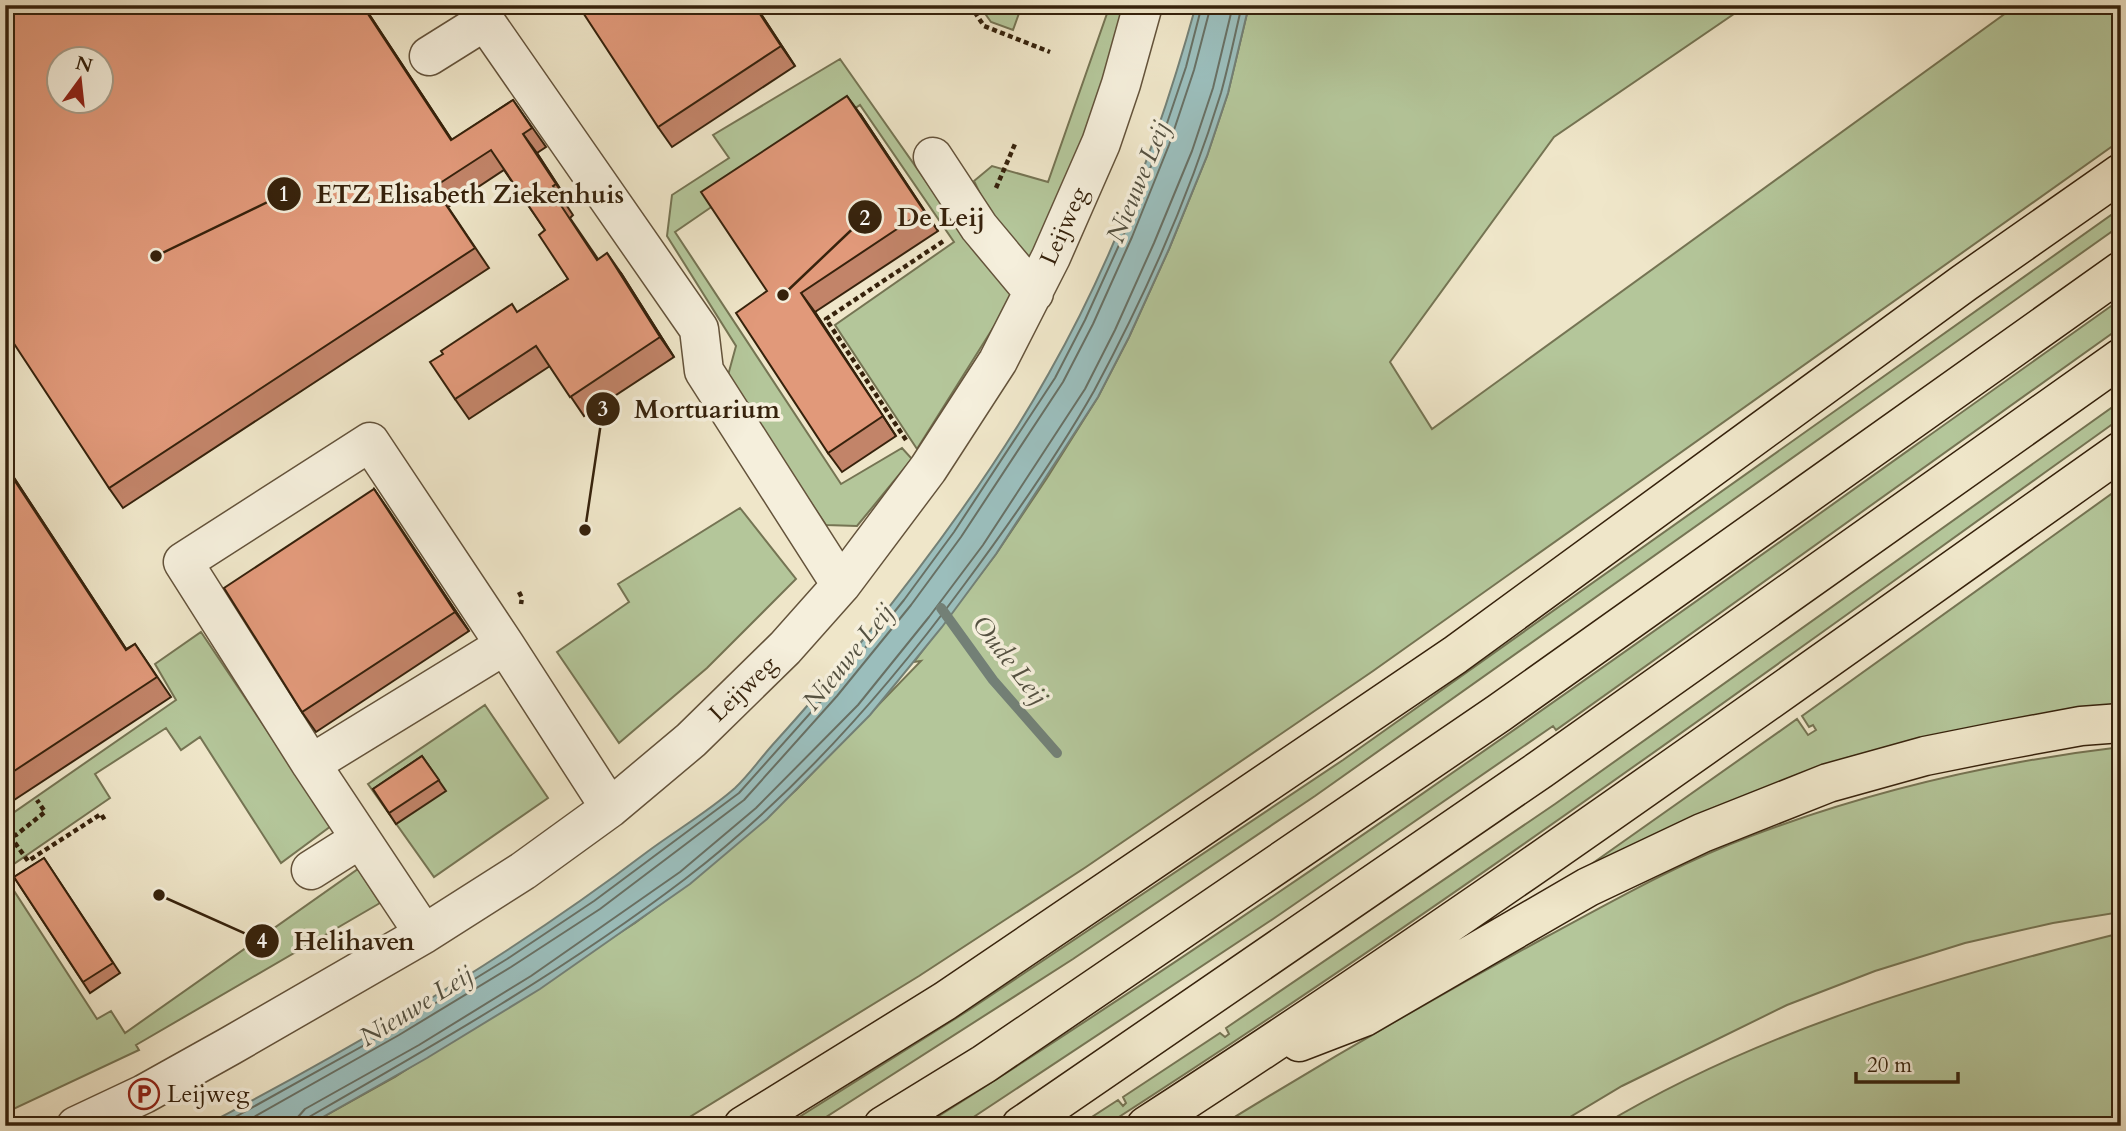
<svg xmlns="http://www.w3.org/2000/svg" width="2126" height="1131" viewBox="0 0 2126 1131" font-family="Cardo,serif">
<rect width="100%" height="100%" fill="#efe6c9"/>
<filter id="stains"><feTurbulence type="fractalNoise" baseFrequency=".00286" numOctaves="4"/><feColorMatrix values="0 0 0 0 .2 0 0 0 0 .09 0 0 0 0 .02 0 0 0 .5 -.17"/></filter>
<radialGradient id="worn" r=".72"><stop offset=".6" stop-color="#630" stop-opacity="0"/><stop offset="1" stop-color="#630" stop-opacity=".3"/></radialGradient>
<path fill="#b4c69a" stroke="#757453" stroke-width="2" d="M979 5H1022L1013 30 991 22Z
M1110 5H1132L1115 72 1034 260C1010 248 985 206 974 181L992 166 1048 182Z
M1249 5H1747L1554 137 1390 362 1432 429 2017 5H2121V140L1373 671 1086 867 919 976 675 1126H307L395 1077 635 923 677 892 796 790 921 661 914 662 996 554 1047 478 1098 397 1129 337 1169 249 1207 156 1228 93Z
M840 59 973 248 1015 293 917 449 835 325 954 242 860 105 675 232 841 484 902 448 912 459 857 526 826 525 727 379 736 346 667 236 672 195 729 158 713 135Z
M2121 208V225L1315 796 1073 959 812 1126H785L969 1010 1343 760Z
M2121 299V327L1556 730 1553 726 1273 919 960 1126H923C1334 866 1725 580 2121 299Z
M2121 401V418C1785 658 1452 903 1105 1126H1078L1118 1100 1123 1106 1126 1103 1123 1097 1220 1033 1225 1037 1229 1034 1226 1028 1555 804Z
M2121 487V712L1583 870 1797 719 1808 735 1816 730 1813 725 1809 727 1802 716Z
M740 508 796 579 707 668 619 743 557 652 629 602 618 584Z
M201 632 331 826 281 863 200 737 181 750 166 728 95 774 110 798 5 870V808L10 815 176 700 155 664Z
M485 705 548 798 434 877 368 784Z
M2121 747V912L2053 923 1965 943 1875 971 1787 1005 1622 1086 1555 1126H1220C1327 1060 1436 997 1546 937 1613 901 1679 863 1751 836 1870 791 1994 762 2121 747Z
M358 869 380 903 136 1045 139 1050 5 1113V877L97 1019 111 1011 125 1033Z
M2121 933V1126H1601C1761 1030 1941 978 2121 933Z"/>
<path fill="#9bbebc" stroke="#738076" stroke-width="2" d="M1196 5H1249L1228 93 1207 156 1169 249 1129 337 1098 397 996 554 942 627 870 715 767 819 690 884 540 989 427 1058 307 1126H204C357 1046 509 957 647 852 675 831 708 812 735 788 750 774 762 756 776 741 806 708 834 675 862 641 929 558 997 466 1049 373 1114 259 1161 132 1196 5Z"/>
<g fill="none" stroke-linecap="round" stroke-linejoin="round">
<path stroke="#687064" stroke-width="2" d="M219 1126 395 1028 507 959 594 901 739 793 830 691 904 600 954 532 1055 378 1085 320 1124 234 1161 141 1186 67 1202 5
M238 1126 399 1035 511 967 600 909 744 800 837 696 911 605 961 537 1063 382 1093 324 1132 237 1169 145 1194 70 1211 5
M296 1126 298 1117 305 1109 419 1045 531 976 680 872 756 808 858 705 929 617 983 545 1085 389 1115 330 1154 243 1192 151 1213 88 1233 5
M305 1126 309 1117C438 1043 567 969 685 879 792 797 884 694 964 585 1010 523 1056 458 1094 391 1144 298 1190 194 1221 93 1229 64 1235 34 1242 5"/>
<path stroke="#738076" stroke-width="10" d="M941 608 993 680 1057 753"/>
<g stroke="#64533b" stroke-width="41">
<path id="minor" d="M429 56 485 21 699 329 704 371 841 585
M933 157 979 227 1034 293
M311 764 183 562 370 442 505 645
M311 870 360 839
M424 934 311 764 505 645 610 808
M76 1126 144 1094 230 1046 424 934 523 871 610 808 691 740 785 648 841 585 928 469 998 361 1051 257 1101 143 1121 84 1143 5"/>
</g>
<g stroke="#36220c" stroke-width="41">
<path id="highway" d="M1299 1042 1364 1017 1588 887 1702 833 1828 783 1925 756 2005 740 2081 726 2121 723
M743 1126 945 1001 1455 655 1964 283 2121 173
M883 1126 984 1064 1499 713 2121 271
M1021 1126 1541 769 2121 358
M1146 1126C1478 911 1798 679 2121 451"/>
</g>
<path stroke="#36220c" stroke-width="4.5" stroke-dasharray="5 3.5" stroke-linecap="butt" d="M970 5 984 26 1050 52
M996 188 1015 144
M906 440 826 319 945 240
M519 592 522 598 521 604
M10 836 28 861 101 814 106 822
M5 839 16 835 45 812 37 800"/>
<use href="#minor" stroke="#f5efdc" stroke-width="38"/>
<use href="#highway" stroke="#efe6c9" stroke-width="38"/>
</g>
<path fill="#c28469" stroke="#36220c" stroke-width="2" d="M5 5H363L452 140 513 100 546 147 537 153 570 204 567 206 573 215 570 218 598 259 621 273 674 357 584 416 550 366 469 419 455 399 518 312 568 279 545 230 504 170 448 207 489 268 123 508 109 488Z
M755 5 795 66 672 147 658 127Z
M861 115 938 231 815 312 896 436 842 472 828 453 767 291Z
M5 464 126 649 135 644 171 697 5 806Z
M374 489 469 631 316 732 302 712Z
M422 756 446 791 396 824 373 789Z
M44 858 120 973 90 993 14 877Z"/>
<path fill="#9e6b55" stroke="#36220c" stroke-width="2" d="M362 5H363L465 160 451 140Z
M754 5H755L795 66 781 46Z
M847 96 861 115 938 231 924 211Z
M523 134 537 153 570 204 556 184Z
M607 253 621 273 674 357 660 337Z
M801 293 815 312 896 436 883 416Z
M5 464 140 670 126 650Z
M374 489 388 509 469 631 455 612Z"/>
<path fill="#e1997a" stroke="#36220c" stroke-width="2" fill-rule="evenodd" d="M5 5H362L451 140 513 100 532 128 523 134 556 184 553 186 559 195 556 198 597 260 607 253 660 337 570 397 536 346 455 399 430 362 443 354 441 351 512 304 517 312 568 279 539 235 545 230 491 150 434 187 475 248 109 488 5 330ZM60 60H102V102H60Z
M578 5H754L781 46 658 127Z
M847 96 924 211 801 293 883 416 828 453 736 313 767 291 701 192Z
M5 466 126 650 135 644 157 677 5 777Z
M374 489 455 612 302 712 224 588Z
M422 756 439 780 389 813 373 789Z
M44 858 113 963 83 982 14 877Z"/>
<defs>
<g id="parking-ring" transform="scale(1.575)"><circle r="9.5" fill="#f5efdc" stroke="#8f2418" stroke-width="1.5"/><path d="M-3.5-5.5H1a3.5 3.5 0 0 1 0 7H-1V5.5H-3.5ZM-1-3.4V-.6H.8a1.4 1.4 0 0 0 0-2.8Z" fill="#8f2418"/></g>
</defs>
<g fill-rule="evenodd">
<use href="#parking-ring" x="144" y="1094"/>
</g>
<g text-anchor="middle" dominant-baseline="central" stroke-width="7" stroke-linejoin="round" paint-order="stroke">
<g font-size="24" fill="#36220c" stroke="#f5efdc">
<text transform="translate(1064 226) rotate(-66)">Leijweg</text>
<text transform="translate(743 689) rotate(-44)">Leijweg</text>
</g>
<g font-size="24" fill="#36220c" stroke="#f5efdc" text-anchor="start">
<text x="167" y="1094">Leijweg</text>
</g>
<g font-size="26" font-style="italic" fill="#545141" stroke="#f5efdc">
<text transform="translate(1138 182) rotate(-68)">Nieuwe Leij</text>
<text transform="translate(848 657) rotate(-51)">Nieuwe Leij</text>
<text transform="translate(1010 660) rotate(52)">Oude Leij</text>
<text transform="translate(416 1006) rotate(-32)">Nieuwe Leij</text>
</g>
</g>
<path fill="none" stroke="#36220c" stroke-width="2.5" d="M156 256L284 194M783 295L865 217M585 530L603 409M159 895L262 941"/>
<g fill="#36220c" stroke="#f5efdc" stroke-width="2.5">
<circle cx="156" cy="256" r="7"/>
<circle cx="783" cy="295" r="7"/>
<circle cx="585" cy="530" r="7"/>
<circle cx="159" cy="895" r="7"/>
<circle cx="284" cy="194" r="18"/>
<circle cx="865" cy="217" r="18"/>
<circle cx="603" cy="409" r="18"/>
<circle cx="262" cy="941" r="18"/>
</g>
<g font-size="21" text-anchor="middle" font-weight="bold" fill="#fff">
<text x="284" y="201">1</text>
<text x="865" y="225">2</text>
<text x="603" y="416">3</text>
<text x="262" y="948">4</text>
</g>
<g font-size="26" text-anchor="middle" font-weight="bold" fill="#36220c" stroke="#f5efdc" stroke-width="7" stroke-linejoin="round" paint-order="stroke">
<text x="470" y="203">ETZ Elisabeth Ziekenhuis</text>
<text x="941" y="226">De Leij</text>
<text x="707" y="418">Mortuarium</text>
<text x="354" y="950">Helihaven</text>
</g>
<rect width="2126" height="1131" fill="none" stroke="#efe6c9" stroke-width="28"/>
<rect x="7" y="7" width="2112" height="1117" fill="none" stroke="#36220c" stroke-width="3.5"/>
<rect x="14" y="14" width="2098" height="1103" fill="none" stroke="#36220c" stroke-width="2"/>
<g transform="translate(80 80) rotate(15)"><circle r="33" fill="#f5efdc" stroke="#a99d89" stroke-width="2"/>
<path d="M0-5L12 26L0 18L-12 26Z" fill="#8f2418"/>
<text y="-10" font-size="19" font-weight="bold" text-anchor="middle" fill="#36220c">N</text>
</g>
<path d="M1856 1072v10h102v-10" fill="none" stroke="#36220c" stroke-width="3.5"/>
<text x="1867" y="1072" font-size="21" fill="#36220c" stroke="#f5efdc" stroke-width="5" paint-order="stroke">20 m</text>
<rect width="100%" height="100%" filter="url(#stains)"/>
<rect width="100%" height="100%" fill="url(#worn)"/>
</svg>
